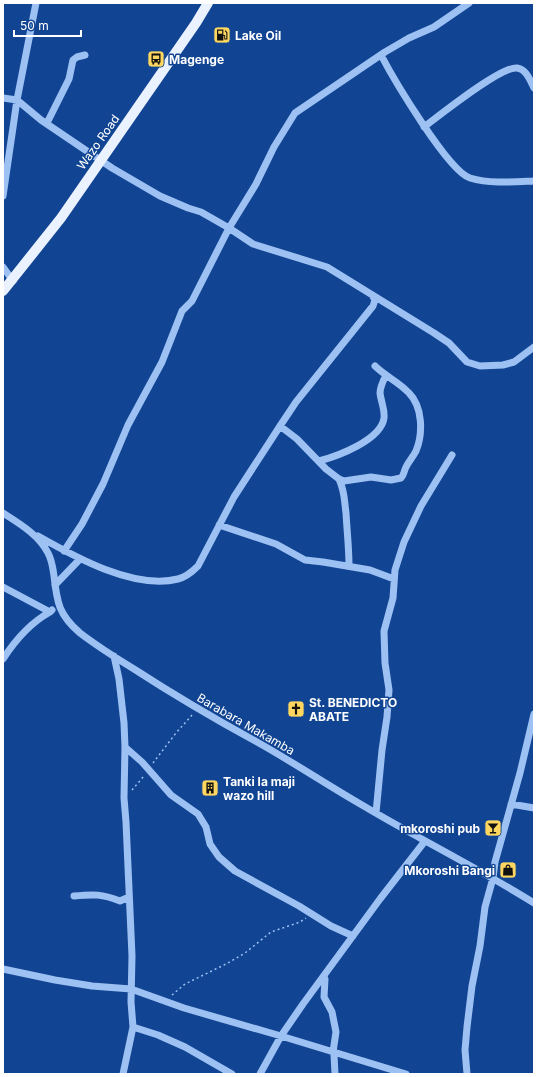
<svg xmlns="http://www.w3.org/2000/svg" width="537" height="1077" viewBox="0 0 537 1077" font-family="Inter,sans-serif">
<rect width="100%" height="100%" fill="#114593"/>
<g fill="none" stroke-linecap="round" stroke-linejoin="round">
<path stroke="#9ec1f3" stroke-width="1.5" stroke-dasharray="2 3" stroke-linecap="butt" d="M153 763 176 733 192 715
M132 790 144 776
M172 995 185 984 226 964 245 953 271 932 300 922 306 918"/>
<path stroke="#9ec1f3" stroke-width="7" d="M381 55C393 78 448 171 470 178 490 184 513 182 534 181
M3 98 17 100 41 120 112 168 160 196 188 208 201 212 229 228 253 244 327 267 434 333 449 343 467 362 480 366 503 365 514 362 534 347
M47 123 69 79 73 60 77 57 85 55
M424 127C440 115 501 66 517 68 526 69 530 80 534 88
M3 196 17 100 36 3
M3 267 13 281
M280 426 297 439 326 469 339 479 344 481 371 477 391 480 401 478C404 475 404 471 406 467 409 461 413 457 416 451 423 434 423 407 409 393 399 382 385 376 375 366
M319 461C338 456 381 440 384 418 385 409 381 402 380 393 380 387 383 381 386 375
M339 479C345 492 344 499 346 513 347 531 349 548 349 566
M3 513C20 524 39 535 48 553 52 560 53 569 54 576 57 603 59 615 80 633 97 646 116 658 134 669 174 695 215 719 257 742 293 762 327 785 362 805 419 839 478 868 534 903
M219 525 276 544 305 560 323 562 370 570 394 579
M38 536C75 557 134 590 178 579 186 577 192 572 198 566L234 497 280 426 296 402 373 306 375 300 372 295
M64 551 82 524 103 484 128 425 162 362 182 311 192 301 229 228 256 184 274 147 295 113 385 52 409 38 434 27 469 3
M55 585 80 559
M3 587 50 612 52 610
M114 656 119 679 124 723 125 747 124 798 126 822 132 956 131 1002 133 1027 123 1074
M3 659C16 639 30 623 50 612
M125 747 142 762 171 795 198 814 206 827 210 844 219 857 235 871 299 906 331 926 353 936
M511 804 534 808
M376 813 382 750 387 717 389 690 385 663 384 631 393 598 395 570 404 542 421 506 452 455
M74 896C94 894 102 894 120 901L129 897
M3 969 55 980 92 986 131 989 184 1008 281 1036 406 1074
M324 976 325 979 324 997 332 1012 336 1032 333 1052 334 1055 335 1074
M133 1027 158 1035 185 1047 232 1074
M260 1074 281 1036 303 1004 380 899 425 841
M467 1074 465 1050 467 1027 472 986 480 946 485 907 493 878 495 862 520 773 534 714"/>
<path stroke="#eaf1ff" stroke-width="10" d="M3 291 61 218 196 23 208 3"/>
</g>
<defs>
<g id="fuel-square" transform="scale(0.9)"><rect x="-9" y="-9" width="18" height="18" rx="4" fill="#ffd760" stroke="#114593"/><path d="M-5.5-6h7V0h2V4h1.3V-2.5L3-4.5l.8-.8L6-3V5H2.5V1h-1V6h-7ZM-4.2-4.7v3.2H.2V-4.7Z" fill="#111"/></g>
<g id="bus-square" transform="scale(0.9)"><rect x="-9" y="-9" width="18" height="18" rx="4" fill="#ffd760" stroke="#114593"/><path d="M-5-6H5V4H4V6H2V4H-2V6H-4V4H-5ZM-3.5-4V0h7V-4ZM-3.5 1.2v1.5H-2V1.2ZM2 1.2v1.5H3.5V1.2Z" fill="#111"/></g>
<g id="church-square" transform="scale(0.9)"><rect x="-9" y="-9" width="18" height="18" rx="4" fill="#ffd760" stroke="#114593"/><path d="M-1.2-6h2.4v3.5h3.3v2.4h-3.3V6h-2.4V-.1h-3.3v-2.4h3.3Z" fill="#111"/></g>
<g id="building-square" transform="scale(0.9)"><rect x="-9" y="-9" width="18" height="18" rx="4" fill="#ffd760" stroke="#114593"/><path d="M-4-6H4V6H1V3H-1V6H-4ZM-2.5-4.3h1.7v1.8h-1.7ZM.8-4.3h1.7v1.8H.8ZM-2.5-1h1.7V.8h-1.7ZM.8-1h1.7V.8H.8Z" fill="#111"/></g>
<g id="bar-square" transform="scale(0.9)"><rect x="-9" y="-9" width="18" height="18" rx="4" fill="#ffd760" stroke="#114593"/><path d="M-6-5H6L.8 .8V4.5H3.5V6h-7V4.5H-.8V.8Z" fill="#111"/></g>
<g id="shop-square" transform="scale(0.9)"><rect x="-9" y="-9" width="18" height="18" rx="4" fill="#ffd760" stroke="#114593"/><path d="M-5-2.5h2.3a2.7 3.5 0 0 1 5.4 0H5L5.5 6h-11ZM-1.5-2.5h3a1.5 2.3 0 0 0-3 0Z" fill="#111"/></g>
</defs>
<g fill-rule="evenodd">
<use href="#fuel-square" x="222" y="35"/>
<use href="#bus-square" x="156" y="59"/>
<use href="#church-square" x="296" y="709"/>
<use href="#building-square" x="210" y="788"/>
<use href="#bar-square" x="493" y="828"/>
<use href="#shop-square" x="508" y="870"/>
</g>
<g text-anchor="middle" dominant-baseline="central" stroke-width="3" stroke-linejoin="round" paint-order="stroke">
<g font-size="12" font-weight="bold" fill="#fff" stroke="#114593" text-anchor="start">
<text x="235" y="35">Lake Oil</text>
<text x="169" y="59">Magenge</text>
<text x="309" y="702">St. BENEDICTO<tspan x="309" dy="14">ABATE</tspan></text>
<text x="223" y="781">Tanki la maji<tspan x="223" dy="14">wazo hill</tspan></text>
<text x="480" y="828" text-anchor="end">mkoroshi pub</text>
<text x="495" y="870" text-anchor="end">Mkoroshi Bangi</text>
</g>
<g font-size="12" fill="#fff" stroke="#114593">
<text transform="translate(98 142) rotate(-55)">Wazo Road</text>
<text transform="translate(246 724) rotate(30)">Barabara Makamba</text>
</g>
</g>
<rect width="537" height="1077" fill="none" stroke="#ffffff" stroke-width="8"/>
<path d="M14 30v6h67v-6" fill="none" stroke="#ffffff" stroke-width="2"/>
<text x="20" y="30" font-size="12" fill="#ffffff" stroke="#114593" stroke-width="3" paint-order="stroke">50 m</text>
</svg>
